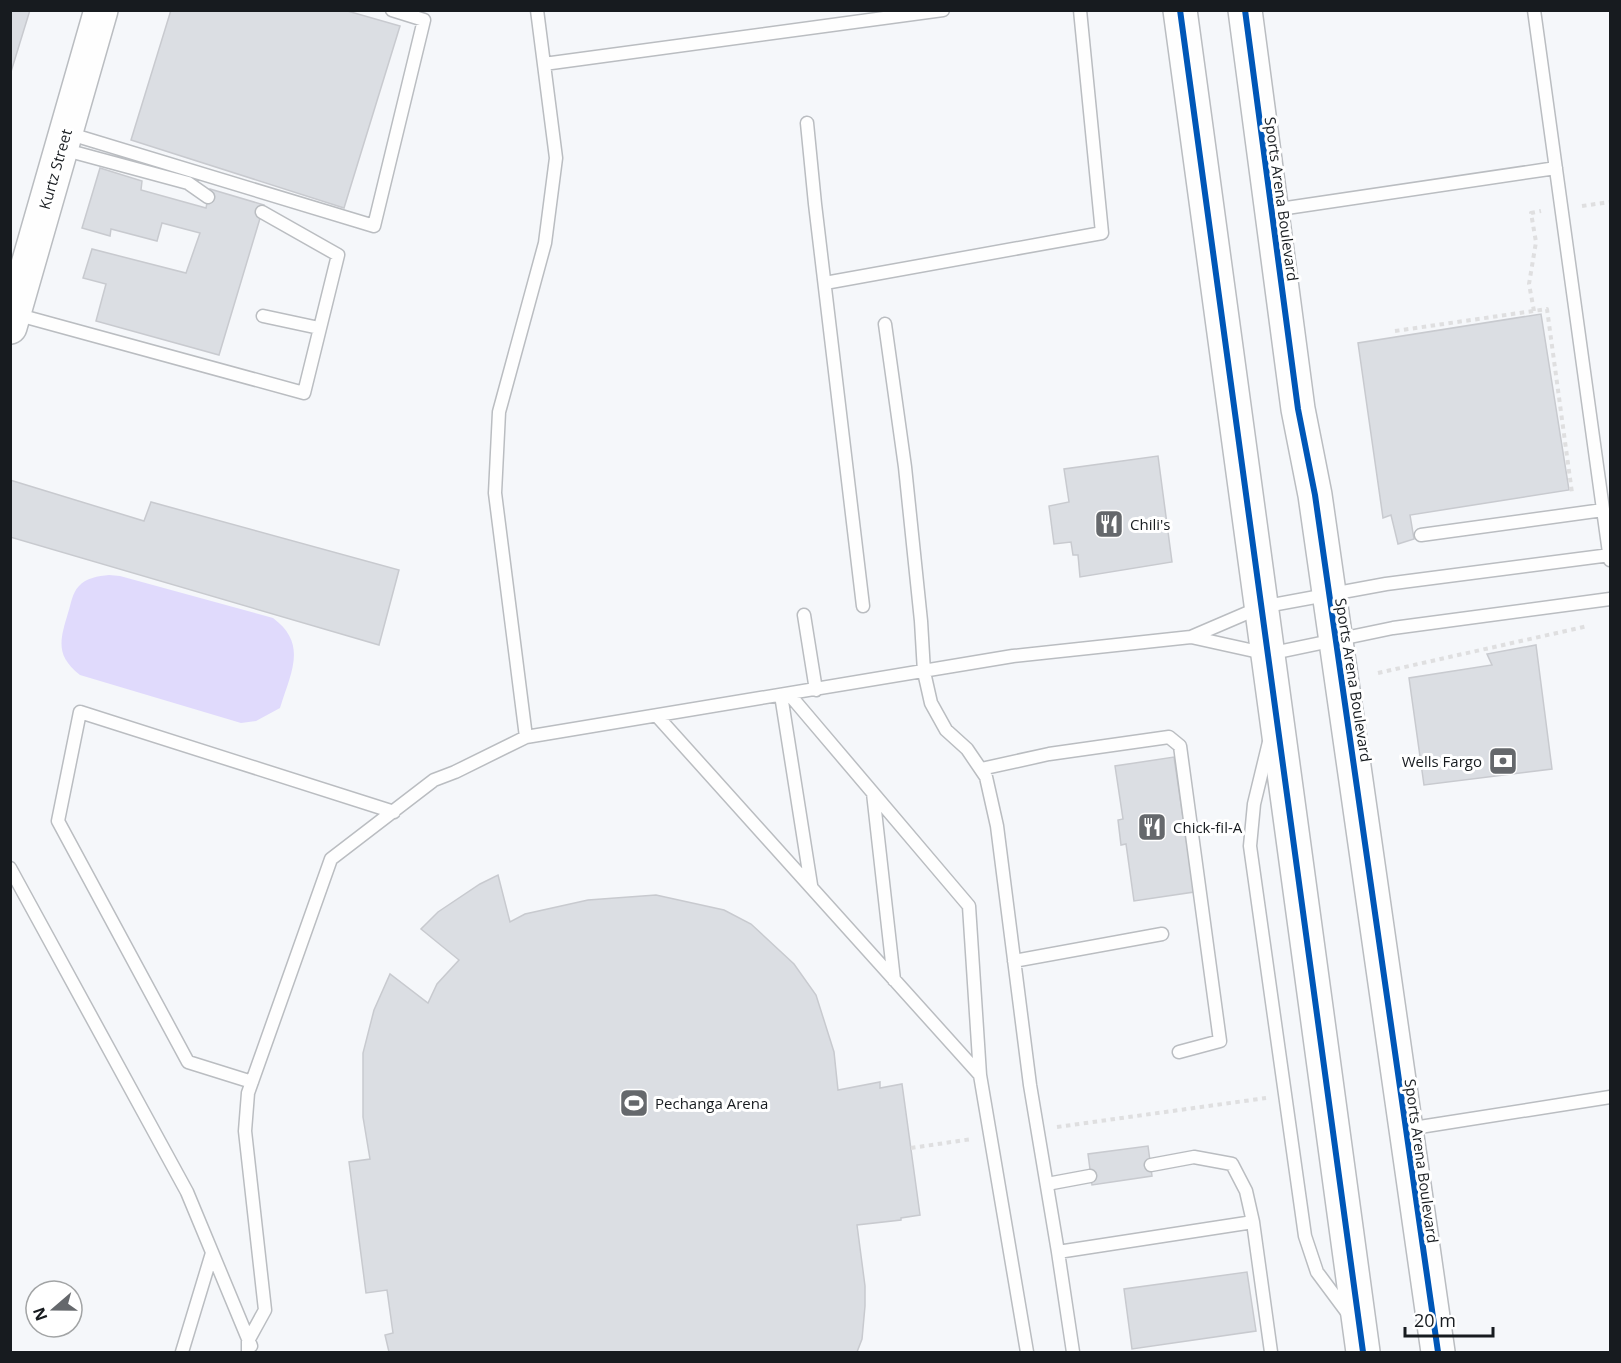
<svg xmlns="http://www.w3.org/2000/svg" width="1621" height="1363" viewBox="0 0 1621 1363" font-family="'Open Sans',sans-serif">
<rect width="100%" height="100%" fill="#f5f7fa"/>
<path fill="#e0dafc" d="M109 575 120 576 273 618C308 644 291 672 280 708L256 721 241 723 80 675C55 655 60 640 68 613 71 604 72 593 79 586 86 578 98 576 109 575Z"/>
<path fill="#dbdee3" stroke="#c8cacf" stroke-width="1.5" d="M10 10H30L10 75Z
M171 10H344L400 26 344 208 131 140Z
M100 168 142 181 141 190 206 208 210 189 264 205 219 355 96 321 106 284 83 278 92 249 186 273 200 233 162 223 157 241 111 229 110 236 82 228Z
M1541 314 1569 490 1410 515 1414 539 1398 544 1391 515 1383 518 1358 343Z
M1158 456 1172 562 1080 577 1078 555H1073L1071 542 1054 544 1049 506 1069 502 1064 469Z
M10 480 144 521 151 502 399 570 379 645 10 537Z
M1536 645 1552 769 1424 785 1409 678 1492 665 1487 654Z
M1174 757 1194 892 1134 901 1126 844 1121 845 1118 820 1123 819 1115 766Z
M498 875 510 922 525 914 588 900 656 895 724 910 751 924 794 964 816 995 834 1052 838 1090 880 1082V1088L902 1084 920 1215 901 1218V1220L857 1225 865 1286V1306L862 1339 857 1352H389L385 1335 393 1333 387 1290 366 1293 349 1162 370 1159 363 1117V1053L374 1010 390 974 428 1003 437 984 459 960 421 929 438 912 480 884Z
M1148 1146 1152 1176 1092 1185 1088 1154Z
M1247 1272 1256 1331 1132 1349 1124 1289Z"/>
<g fill="none" stroke-linecap="round" stroke-linejoin="round">
<g stroke="#babdc1" stroke-width="15">
<path id="lane" d="M1534 10 1610 560
M544 64 943 10
M807 123 815 204 863 606
M67 133 374 226 424 20 392 10
M62 149 188 183 208 197
M1273 210 1556 168
M825 283 1102 233 1080 10
M15 314 304 393 338 255 262 212
M263 316 319 328
M885 324 905 467 921 621 924 672 931 703 946 730 967 749 986 777 997 826 1030 1085 1058 1252
M1421 535 1603 510
M804 615 816 690
M1191 637 1268 654 1393 628 1610 599
M789 694 969 906 980 1075
M781 695 811 885
M657 716 980 1075 1027 1352
M526 737 495 493 499 412 545 243 556 158 537 10
M1269 742 1254 804 1250 846 1305 1236 1317 1272 1349 1315
M981 769 1049 754 1169 737 1180 746 1220 1041 1179 1052
M873 793 894 980
M10 868 187 1192 251 1346
M1014 961 1162 934
M252 1082 188 1062 58 821 80 712 394 812
M1407 1129 1610 1097
M1151 1165 1194 1157 1232 1164 1246 1191 1253 1222 1271 1352
M1047 1184 1090 1176
M182 1352 212 1253
M248 1352V1341L265 1310 245 1131 248 1093 331 859 434 780 455 772 526 737 1013 656 1191 637 1261 607 1386 584 1610 555
M1073 1352 1058 1252 1253 1222"/>
</g>
<g stroke="#babdc1" stroke-width="36">
<path id="secondary" d="M1180 10 1363 1352
M1245 10 1298 409 1315 495 1438 1352
M10 327 101 10"/>
</g>
<path stroke="#dfdfe0" stroke-width="4" stroke-dasharray="4.5 4.5" stroke-linecap="butt" d="M1582 206 1610 202
M1534 311 1529 284 1536 242 1531 213 1541 211
M1395 331 1547 309 1572 493
M1378 673 1588 626
M1057 1127 1266 1098
M911 1148 972 1139"/>
<use href="#lane" stroke="#fefefe" stroke-width="12"/>
<use href="#secondary" stroke="#fefefe" stroke-width="33"/>
<g stroke="#fff" stroke-width="10">
<path id="cycleway" d="M1180 10 1363 1352
M1245 10 1298 409 1315 495 1438 1352"/>
</g>
<use href="#cycleway" stroke="#0057b8" stroke-width="6"/>
</g>
<defs>
<g id="restaurant-square" transform="scale(1.5)"><rect x="-9" y="-9" width="18" height="18" rx="4" fill="#65686c" stroke="#fff"/><path d="M-5-6h1v4h1v-4h1v4h1v-4h1v5L-1.5 .5V6h-2V.5L-5-1ZM5-6V6H3V1.5H1.5Q1.5-4 5-6Z" fill="#fff"/></g>
<g id="bank-square" transform="scale(1.5)"><rect x="-9" y="-9" width="18" height="18" rx="4" fill="#65686c" stroke="#fff"/><path d="M-6-4H6V4H-6ZM0-2.3a2.3 2.3 0 1 0 0 4.6a2.3 2.3 0 1 0 0-4.6Z" fill="#fff"/></g>
<g id="stadium-square" transform="scale(1.5)"><rect x="-9" y="-9" width="18" height="18" rx="4" fill="#65686c" stroke="#fff"/><path d="M0-5a6.5 5 0 1 0 0 10a6.5 5 0 1 0 0-10ZM-3.5-1.8h7v3.6h-7Z" fill="#fff"/></g>
</defs>
<g fill-rule="evenodd">
<use href="#restaurant-square" x="1109" y="524"/>
<use href="#bank-square" x="1503" y="761"/>
<use href="#restaurant-square" x="1152" y="827"/>
<use href="#stadium-square" x="634" y="1103"/>
</g>
<g text-anchor="middle" dominant-baseline="central" stroke-width="6" stroke-linejoin="round" paint-order="stroke">
<g font-size="15" fill="#171b1f" stroke="#fff">
<text transform="translate(55 169) rotate(-74)">Kurtz Street</text>
<text transform="translate(1282 199) rotate(82)">Sports Arena Boulevard</text>
<text transform="translate(1354 680) rotate(81)">Sports Arena Boulevard</text>
<text transform="translate(1422 1161) rotate(82)">Sports Arena Boulevard</text>
</g>
<g font-size="15" fill="#171b1f" stroke="#fff" text-anchor="start">
<text x="1130" y="524">Chili's</text>
<text x="1482" y="761" text-anchor="end">Wells Fargo</text>
<text x="1173" y="827">Chick-fil-A</text>
<text x="655" y="1103">Pechanga Arena</text>
</g>
</g>
<rect width="1621" height="1363" fill="none" stroke="#171b1f" stroke-width="24"/>
<g transform="translate(54 1309) rotate(250)"><circle r="28" fill="#ffffff" stroke="#a2a4a5" stroke-width="1.5"/>
<path d="M0-4.5L10 22L0 15L-10 22Z" fill="#65686c"/>
<text y="-9" font-size="16" font-weight="bold" text-anchor="middle" fill="#171b1f">N</text>
</g>
<path d="M1405 1327v9h88v-9" fill="none" stroke="#171b1f" stroke-width="3"/>
<text x="1414" y="1327" font-size="18" fill="#171b1f" stroke="#ffffff" stroke-width="4.5" paint-order="stroke">20 m</text>
</svg>
